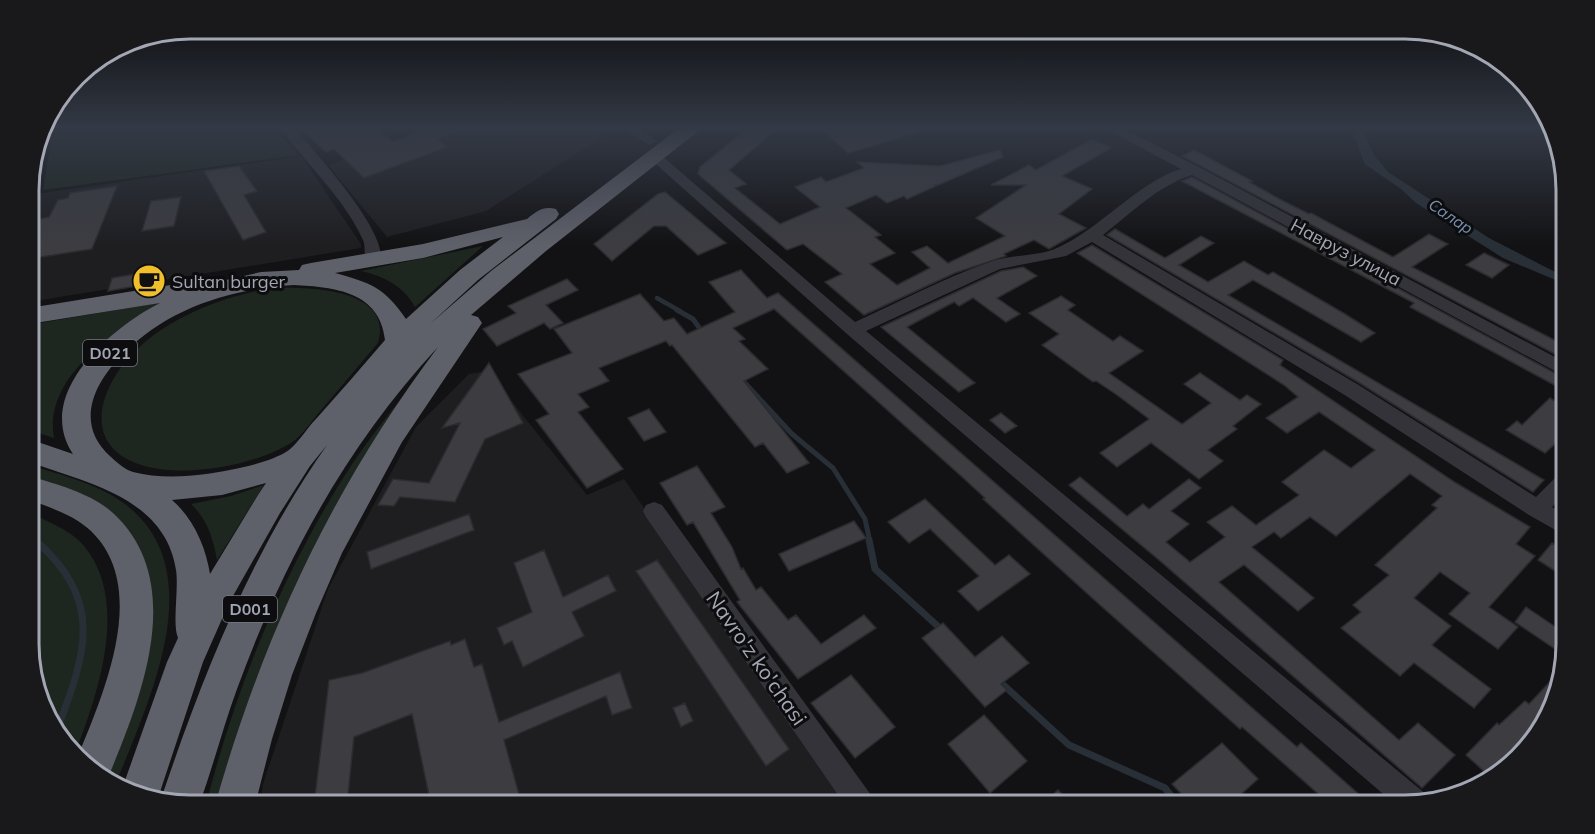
<svg xmlns="http://www.w3.org/2000/svg" width="1595" height="834" viewBox="0 0 1595 834" font-family="Mulish,sans-serif">
<rect width="100%" height="100%" fill="#121214"/>
<path fill="#1e1e21" d="M426 129H609L611 132 486 211 387 237 328 165Z
M301 156 361 244V248L29 302V195Z
M487 371 587 495 624 479 846 800 831 805H260L263 784 328 589 416 427 469 374Z"/>
<path fill="#1e2620" d="M53 129H274L299 155 43 190Z
M483 246 415 307C404 286 383 276 361 271Z
M273 288C308 287 394 288 378 343 359 365 341 387 322 409 313 419 305 432 295 440 256 469 139 490 108 442 100 430 100 411 105 398 128 332 209 298 273 288Z
M163 302C118 329 43 376 54 438L29 430V325Z
M439 352 315 545 293 591 262 667 220 805H206C234 693 279 582 340 483 369 436 405 394 439 352Z
M29 465C62 475 103 485 130 508 212 577 145 708 115 786L104 777 149 578C135 511 87 500 30 480Z
M264 485 217 560C213 538 207 519 191 504L231 496Z
M30 513C48 522 71 530 84 546 130 601 98 694 75 753L62 742 30 665Z"/>
<path fill="#282f37" d="M1351 129H1363L1374 155 1388 172 1489 238 1565 277V284L1503 258 1416 203 1401 189 1365 164Z"/>
<g fill="none" stroke-linecap="round" stroke-linejoin="round">
<path stroke="#282f37" stroke-width="4.5" d="M657 298 680 311"/>
<path stroke="#282f37" stroke-width="5" d="M677 310 693 319 703 333
M745 383 792 434 833 468 865 519 870 542
M30 536 36 542"/>
<path stroke="#282f37" stroke-width="7" d="M35 540C105 601 86 653 57 730
M869 540 875 569 942 630
M998 680 1069 745 1165 788 1178 805"/>
</g>
<path fill="#3c3c41" stroke="#2c2c30" stroke-width="1.5" d="M301 129H379L392 142 427 129 461 131 438 139 447 147 364 178 334 149 326 152Z
M747 129H777L729 170 746 184 735 188 780 224 820 207 795 187 821 177 826 182 864 168 857 162 940 166 1000 150 1003 157 938 185H934L936 186 907 199 904 196 887 203 876 195 846 208 881 235 875 237 895 253 870 264 897 285 930 268 912 252 927 246 948 263 1005 236 976 218 1026 185H991L1029 165 1036 170 1092 139 1111 148 1062 176 1092 189 1059 214 1086 228 1049 249 1034 240 1004 254 1006 256 955 273 864 315 825 282 842 274 803 244 787 250 698 174 700 167Z
M822 129H847L849 131 916 129 917 133 848 153Z
M1194 150 1252 181 1249 182 1283 201 1309 214 1311 213 1393 257 1429 234 1448 244 1412 267 1566 346V360L1182 156Z
M239 166 257 191 244 195 266 232 243 240 204 171Z
M1192 177 1566 379V382L1560 388 1410 307 1414 303 1182 181Z
M117 186 92 249 29 259V221L49 217 58 200 68 198 70 193Z
M665 192 726 243 698 255 666 226H654L612 261 594 244 658 194Z
M181 197 174 226 142 231 151 201Z
M1115 229 1165 258 1201 236 1214 243 1179 265 1208 282 1244 261 1268 275 1273 272 1345 314 1375 333 1361 342 1253 280 1228 295 1544 480 1533 492 1358 382 1107 235Z
M1092 245 1283 360 1280 365 1456 483 1530 527 1516 544 1535 556 1489 607 1518 627 1498 649 1449 614 1470 593 1440 572 1414 598 1451 626 1432 645 1491 689 1474 708 1414 663 1400 676 1341 628 1361 612 1353 605 1389 575 1375 565 1437 508 1432 505 1442 496 1410 474 1336 536 1310 517 1281 538 1274 532 1252 547 1314 598 1298 611 1244 565 1219 582 1399 740 1418 723 1455 755 1422 788 1159 560 1069 485 1080 477 1127 516 1143 504 1149 509 1189 479 1201 488 1171 511 1189 524 1166 542 1190 562 1225 537 1207 522 1232 506 1256 525 1299 495 1282 482 1324 450 1351 468 1375 450 1319 412 1287 433 1266 418 1298 397 1284 385 1077 253Z
M1484 253 1509 265 1492 278 1466 265Z
M1023 267 1037 276 997 298 1020 314 1006 322 973 298 959 306 954 302 907 327 975 383 959 392 881 327 1001 271Z
M741 270 767 298 778 293 1297 747 1301 743 1371 805H1331L1242 727 1240 729 1100 605 983 499 985 498 960 475 774 309 733 328 745 339 739 341 768 369 744 381 809 463 787 473 763 443 755 447 672 345 670 346 666 341 599 368 609 381 578 394 589 407 578 412 623 469 587 488 536 420 549 414 518 374 572 353 554 329 640 294 664 321 674 318 687 334 735 312 709 282Z
M146 272 148 284 108 291 112 278Z
M567 279 578 290 546 305 563 323 550 329 544 323 497 346 483 329 516 313 508 306Z
M1061 296 1075 305 1068 310 1113 341 1120 336 1143 351 1109 373 1182 424 1211 403 1184 384 1200 373 1240 400 1247 395 1261 404 1233 426 1237 429 1208 450 1223 461 1199 479 1151 443 1117 467 1100 453 1149 419 1117 395 1096 381 1093 382 1042 345 1059 334 1029 313Z
M489 363 523 423 485 439 455 502 400 497 394 506 378 505 393 479 429 483 460 423 442 428Z
M1550 398 1566 408V434L1545 453 1506 430 1517 421 1522 425Z
M649 409 666 432 644 441 628 418Z
M1001 413 1017 426 1005 433 990 420Z
M697 466 725 507 711 513 732 547 741 569 743 568 756 590 761 587 788 620 796 615 821 644 864 615 876 628 798 679 737 602 740 600 693 522 687 525 660 483Z
M925 499 995 565 1009 555 1030 574 978 611 958 591 979 576 930 529 909 543 888 522Z
M469 514 474 530 371 569 367 552Z
M854 521 866 538 789 571 779 554Z
M1552 543 1566 552V578L1538 560Z
M544 550 563 597 608 575 616 591 572 612 584 636 523 667 512 641 504 645 497 628 532 612 514 563Z
M657 560 789 749 766 766 636 571Z
M1526 607 1566 634 1564 655 1515 622Z
M943 623 975 657 1002 636 1029 663 1001 684 1007 690 985 707 922 638Z
M465 639 474 667 482 664 499 722 620 672 632 708 612 715 606 696 504 740 522 805H431L412 714 354 737 347 805H314L329 680 362 673 450 641 451 645Z
M1560 671 1550 714 1488 775 1466 755 1497 723 1499 725 1525 701 1529 704Z
M851 675 895 727 855 758 811 703Z
M685 703 693 721 681 727 673 708Z
M984 715 1027 761 990 793 948 744Z
M1222 743 1258 779 1229 805H1192L1172 784Z
M1058 790 1072 805H1041Z"/>
<g fill="none" stroke-linecap="round" stroke-linejoin="round">
<path fill="#333339" fill-rule="evenodd" d="M281 129H295C313 150 394 238 379 263H367C363 255 366 247 363 240 344 198 308 166 281 129Z
M624 129H641L656 141 649 145Z
M1106 129H1124L1199 167 1566 363V377L1192 175C1159 185 1130 214 1103 235L1357 384 1536 497 1559 474 1566 472V493L1552 507 1566 516V536L1529 515 1343 394 1092 242 1066 256 1000 269 866 331 1427 795 1429 801 1415 805H1396L847 334 649 158 656 154 661 155 855 322C899 302 944 278 990 262 1011 254 1037 257 1057 248 1100 229 1138 182 1181 169Z
M654 502 662 505 871 795 875 805H845L646 517 643 511 646 505Z"/>
<path fill="#5f616a" fill-rule="evenodd" d="M678 129H701L546 251 471 315 478 317 482 323 402 442 342 553 316 613 292 675 272 739 255 805H215C263 636 332 488 438 347 346 446 283 563 237 689 223 727 213 767 199 805L161 799C203 675 251 553 327 445L310 466 280 513 229 603 203 662 158 798 122 789 167 662 178 638C172 624 179 589 176 570 165 498 88 483 29 462V439L73 454C33 394 112 327 160 303L29 324V308L189 282 199 286 261 272 299 270 302 265 311 263 423 244 527 219C537 211 543 206 556 209L559 214 556 219 478 280 430 324 491 271ZM503 237 460 270 406 319C384 287 371 283 335 273L423 258ZM294 285C335 287 380 292 385 340 362 367 339 393 316 419 307 428 299 442 289 450 269 464 230 470 206 474 183 477 156 478 133 472 126 470 117 463 111 457 75 426 92 385 122 355 168 308 230 289 294 285ZM266 483 258 495 210 574C206 547 193 518 172 500L222 495Z
M30 476C58 485 91 493 113 513 189 583 140 701 107 780L78 756C104 692 150 588 91 531 74 515 51 508 30 500Z"/>
</g>
<linearGradient id="sky" x2="0" y2="1"><stop stop-color="#0a0a0b"/><stop offset="0.52" stop-color="#333945"/><stop offset="1" stop-color="#333945" stop-opacity="0"/></linearGradient>
<rect width="1595" height="246" fill="url(#sky)"/>
<defs>
<g id="cafe-disc" transform="scale(1.725)"><circle r="9.5" fill="#f2bf2c" stroke="#0d0d0f"/><path d="M-5.5-4.5H6V0H3Q3 3.5 0 3.5H-2.5Q-5.5 3.5-5.5 0ZM3-3.2v2h1.7v-2ZM-6 4.5H4V6H-6Z" fill="#111"/></g>
</defs>
<g fill-rule="evenodd">
<use href="#cafe-disc" x="149" y="281"/>
</g>
<g text-anchor="middle" dominant-baseline="central" stroke-width="6" stroke-linejoin="round" paint-order="stroke">
<g font-size="16" font-style="italic" fill="#7a92b0" stroke="#0d0d0f">
<text transform="translate(1451 216) rotate(34)">Салар</text>
</g>
<g fill="#0d0d0f" stroke="#767982" stroke-width="1.5">
<rect x="83" y="340" width="54" height="26" rx="4.5"/>
<rect x="223" y="596" width="54" height="26" rx="4.5"/>
</g>
<g font-size="16" font-weight="bold" fill="#a3a7b4">
<text x="110" y="353">D021</text>
<text x="250" y="609">D001</text>
</g>
<g font-size="18" fill="#a3a7b4" stroke="#0d0d0f">
<text transform="translate(1346 252) rotate(28)">Навруз улица</text>
</g>
<g font-size="18" fill="#a3a7b4" stroke="#0d0d0f" text-anchor="start">
<text x="172" y="281">Sultan burger</text>
</g>
<g font-size="21" fill="#a3a7b4" stroke="#0d0d0f">
<text transform="translate(757 658) rotate(55)">Navro'z ko'chasi</text>
</g>
</g>
<path d="M0 0H1595V834H0ZM190 39H1405A151 151 0 0 1 1556 190V644A151 151 0 0 1 1405 795H190A151 151 0 0 1 39 644V190A151 151 0 0 1 190 39Z" fill="#19191c" fill-rule="evenodd"/>
<path fill="none" stroke="#a3a7b4" stroke-width="3" d="M190 39H1405A151 151 0 0 1 1556 190V644A151 151 0 0 1 1405 795H190A151 151 0 0 1 39 644V190A151 151 0 0 1 190 39Z"/>
</svg>
